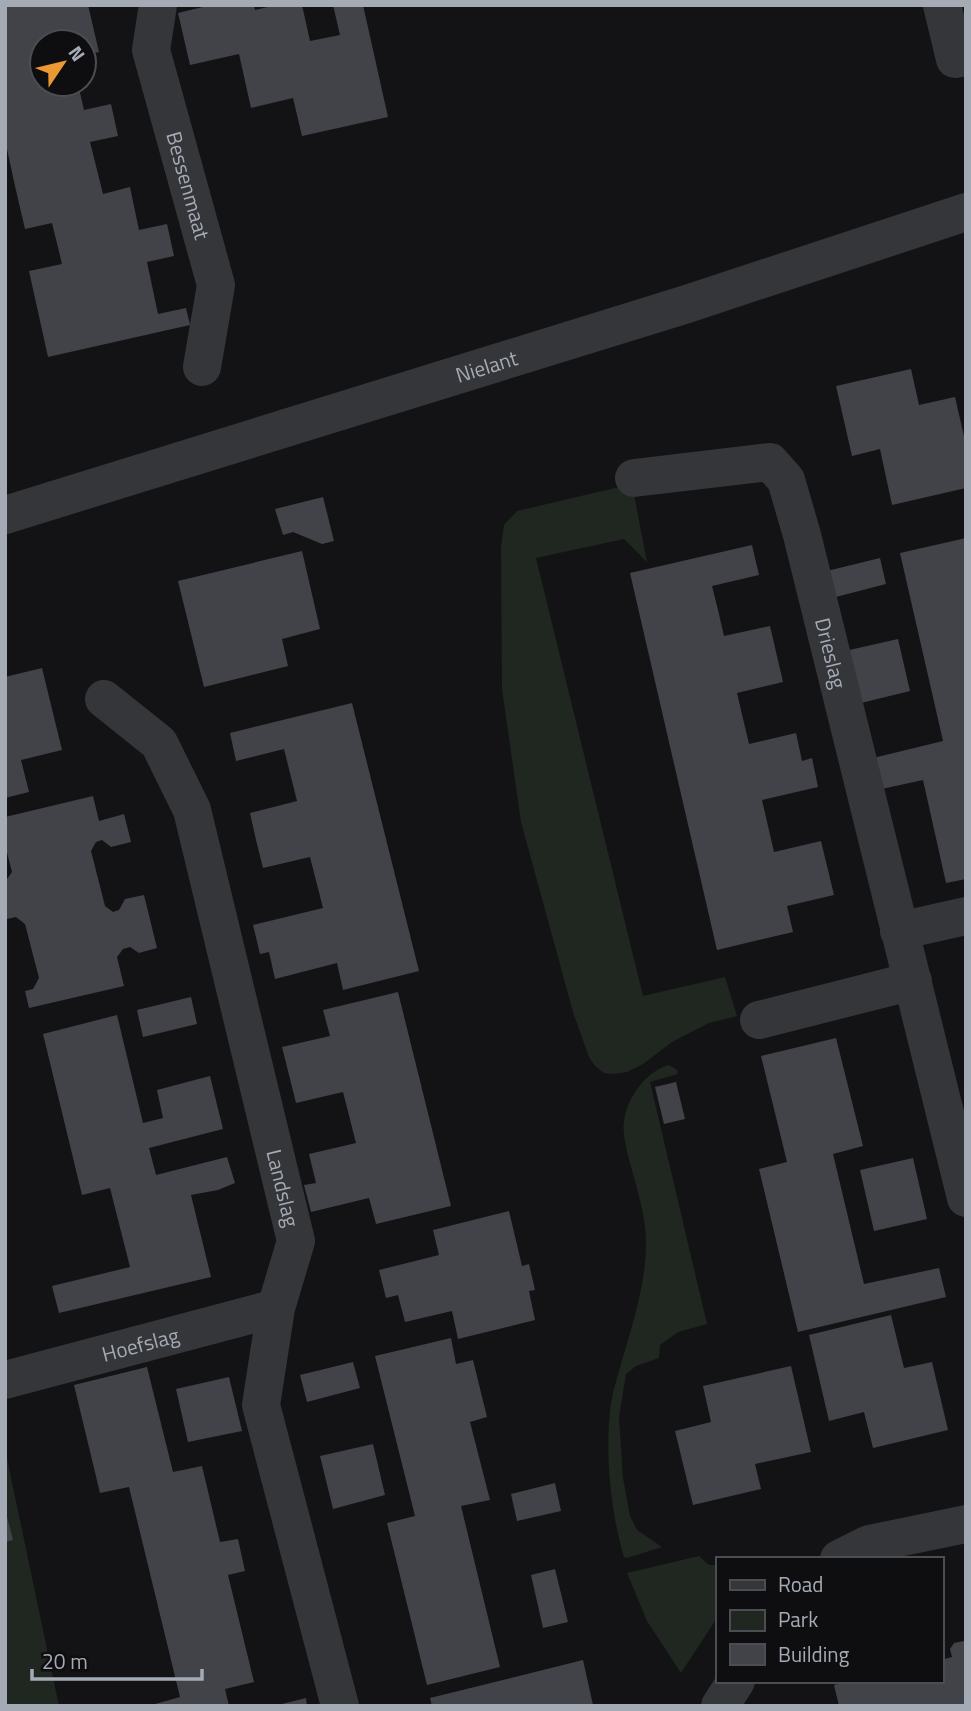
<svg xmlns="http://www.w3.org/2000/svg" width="971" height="1711" viewBox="0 0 971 1711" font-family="'Titillium Web',sans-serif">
<rect width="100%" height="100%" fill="#131315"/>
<path fill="#1f2720" d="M632 484 647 562 624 539 536 558 643 996 725 977 737 1016 709 1023 672 1042 643 1064 627 1072 613 1074 604 1073 595 1066 589 1057 573 1012 521 822 502 689 501 547 504 525 517 511Z
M669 1065 677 1070 678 1074 650 1082 707 1324 678 1332 660 1345 659 1358 636 1366 626 1374 619 1417 623 1478 630 1516 637 1530 662 1547 627 1558 624 1557C610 1512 603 1438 613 1393 625 1345 645 1296 646 1247 647 1219 637 1189 630 1163 627 1150 622 1134 624 1121 627 1098 646 1071 669 1065Z
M5 1449 59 1706H5Z
M699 1556 709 1565H717V1618L681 1673 647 1621 627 1573Z"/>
<path fill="#424348" d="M5 5H88L99 52 84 55V42H42V84H78L84 110 111 104 118 136 90 142 103 194 130 187 139 230 167 224 174 256 147 262 158 314 186 308 190 325 48 357 29 271 62 264 52 223 25 229 15 186 5 140Z
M211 5H254L255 10 276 5H302L310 41 340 35 333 5H363L388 117 302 136 293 98 251 108 239 54 190 65 178 13Z
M911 369 919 405 955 397 966 445V488L892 505 880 449 852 456 836 386Z
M323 497 334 541 322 544 293 532 283 535 275 509Z
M966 538V879L946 883 923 780 877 790 869 759 943 741 900 553Z
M752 545 759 575 712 586 718 610 724 636 770 626 783 682 737 693 749 744 796 733 802 761 812 758 818 787 762 800 774 852 821 841 834 895 787 906 793 932 717 950 630 573Z
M302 551 320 629 282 639 288 666 204 687 178 581Z
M880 558 886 584 832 598 827 571Z
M898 639 910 691 857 704 845 651Z
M42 668 62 750 21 760 29 792 5 798V677Z
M352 703 419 971 343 990 337 963 275 979 269 952 260 954 253 925 323 908 310 857 263 868 256 840 250 813 297 801 284 749 236 761 230 733Z
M93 796 99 821 124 814 131 842 111 847 102 840 96 842 91 851 105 906 113 912 119 910 125 899 144 895 157 948 139 953 130 947 123 949 117 957 124 986 29 1008 25 991 33 989 39 978 25 924 16 917 7 919 5 910V882L12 872 5 845V817Z
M398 992 451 1206 376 1224 369 1198 311 1212 304 1185 316 1183 309 1154 356 1143 343 1092 296 1103 282 1047 330 1036 323 1010Z
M191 997 197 1024 143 1037 137 1010Z
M117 1015 143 1123 163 1118 157 1090 210 1076 223 1129 149 1148 156 1175 227 1157 235 1183 218 1190 191 1195 211 1277 59 1313 52 1286 130 1267 110 1188 82 1195 43 1034Z
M836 1038 863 1146 833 1154 864 1284 939 1268 946 1297 798 1332 759 1169 787 1162 761 1056Z
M676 1082 685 1119 664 1124 655 1087Z
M913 1158 927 1219 874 1231 860 1170Z
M509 1211 522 1266 529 1264 535 1290 529 1291 535 1320 458 1339 452 1311 405 1322 398 1295 386 1298 379 1270 439 1255 433 1230Z
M891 1315 904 1368 932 1362 948 1430 873 1448 864 1412 829 1421 809 1335Z
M451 1338 456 1364 473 1360 487 1417 470 1422 490 1500 461 1506 500 1667 427 1685 387 1523 415 1516 375 1356Z
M353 1362 360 1388 307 1402 300 1375Z
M791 1366 811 1452 755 1464 761 1489 693 1505 675 1431 711 1422 703 1386Z
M147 1367 173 1472 202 1466 220 1542 238 1539 245 1571 228 1575 254 1682 225 1689 229 1706H148L180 1697 129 1487 100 1493 74 1385Z
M229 1377 242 1431 188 1442 176 1389Z
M373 1444 385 1495 333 1509 320 1456Z
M555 1483 561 1511 517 1521 511 1494Z
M5 1509 13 1540 5 1542Z
M555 1569 568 1622 543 1628 531 1575Z
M964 1641 966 1706H839L834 1685 849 1681H941V1660L952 1657 950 1649 954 1643Z
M583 1660 593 1705 432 1706 430 1698Z
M306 1698 307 1706H278V1705Z"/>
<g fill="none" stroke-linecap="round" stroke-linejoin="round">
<g stroke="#343639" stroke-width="38">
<path id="s1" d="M158 5 151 50 216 285 202 367"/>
<path d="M942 5 955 59 966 57"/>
<path id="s2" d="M634 478 770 462 786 480 802 535 966 1198"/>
<path id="s3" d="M5 515 687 304 966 212"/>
<path id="s4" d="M104 699 159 743 192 810 296 1241 276 1308 261 1405 340 1706"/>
<path d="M899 931 966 916"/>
<path d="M759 1020 913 981"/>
<path id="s5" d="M5 1380 276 1308"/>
<path d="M839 1559 869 1544 966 1524"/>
<path d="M720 1706 736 1681"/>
</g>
</g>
<g text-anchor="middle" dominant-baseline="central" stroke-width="7" stroke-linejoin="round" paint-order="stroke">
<g font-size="21" fill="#a5abb5" stroke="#0e0e10">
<text stroke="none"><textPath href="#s1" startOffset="186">Bessenmaat</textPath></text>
<text stroke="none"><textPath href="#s3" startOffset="504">Nielant</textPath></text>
<text stroke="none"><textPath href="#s2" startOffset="340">Drieslag</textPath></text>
<text stroke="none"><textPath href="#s4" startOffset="534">Landslag</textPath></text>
<text stroke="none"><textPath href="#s5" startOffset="140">Hoefslag</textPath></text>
</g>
</g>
<rect width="971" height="1711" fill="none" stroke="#a5abb5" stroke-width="14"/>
<rect x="716" y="1557" width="228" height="126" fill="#0e0e10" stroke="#4a4d52" stroke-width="2"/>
<rect x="730" y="1580" width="35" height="10" fill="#343639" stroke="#4a4d52" stroke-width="2"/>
<text x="778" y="1592" font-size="21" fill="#a5abb5">Road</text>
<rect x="730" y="1610" width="35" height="21" fill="#1f2720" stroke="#4a4d52" stroke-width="2"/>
<text x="778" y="1627" font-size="21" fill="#a5abb5">Park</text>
<rect x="730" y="1644" width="35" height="21" fill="#424348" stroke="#4a4d52" stroke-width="2"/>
<text x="778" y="1662" font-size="21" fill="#a5abb5">Building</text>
<g transform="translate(63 63) rotate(55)"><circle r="33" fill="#0e0e10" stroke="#4a4d52" stroke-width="2"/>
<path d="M0-5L12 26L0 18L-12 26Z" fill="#ec9933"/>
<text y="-10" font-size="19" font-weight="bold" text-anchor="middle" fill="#a5abb5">N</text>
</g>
<path d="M32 1669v10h170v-10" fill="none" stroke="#a5abb5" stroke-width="3.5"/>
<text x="42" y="1669" font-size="21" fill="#a5abb5" stroke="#0e0e10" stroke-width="5" paint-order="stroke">20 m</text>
</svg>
